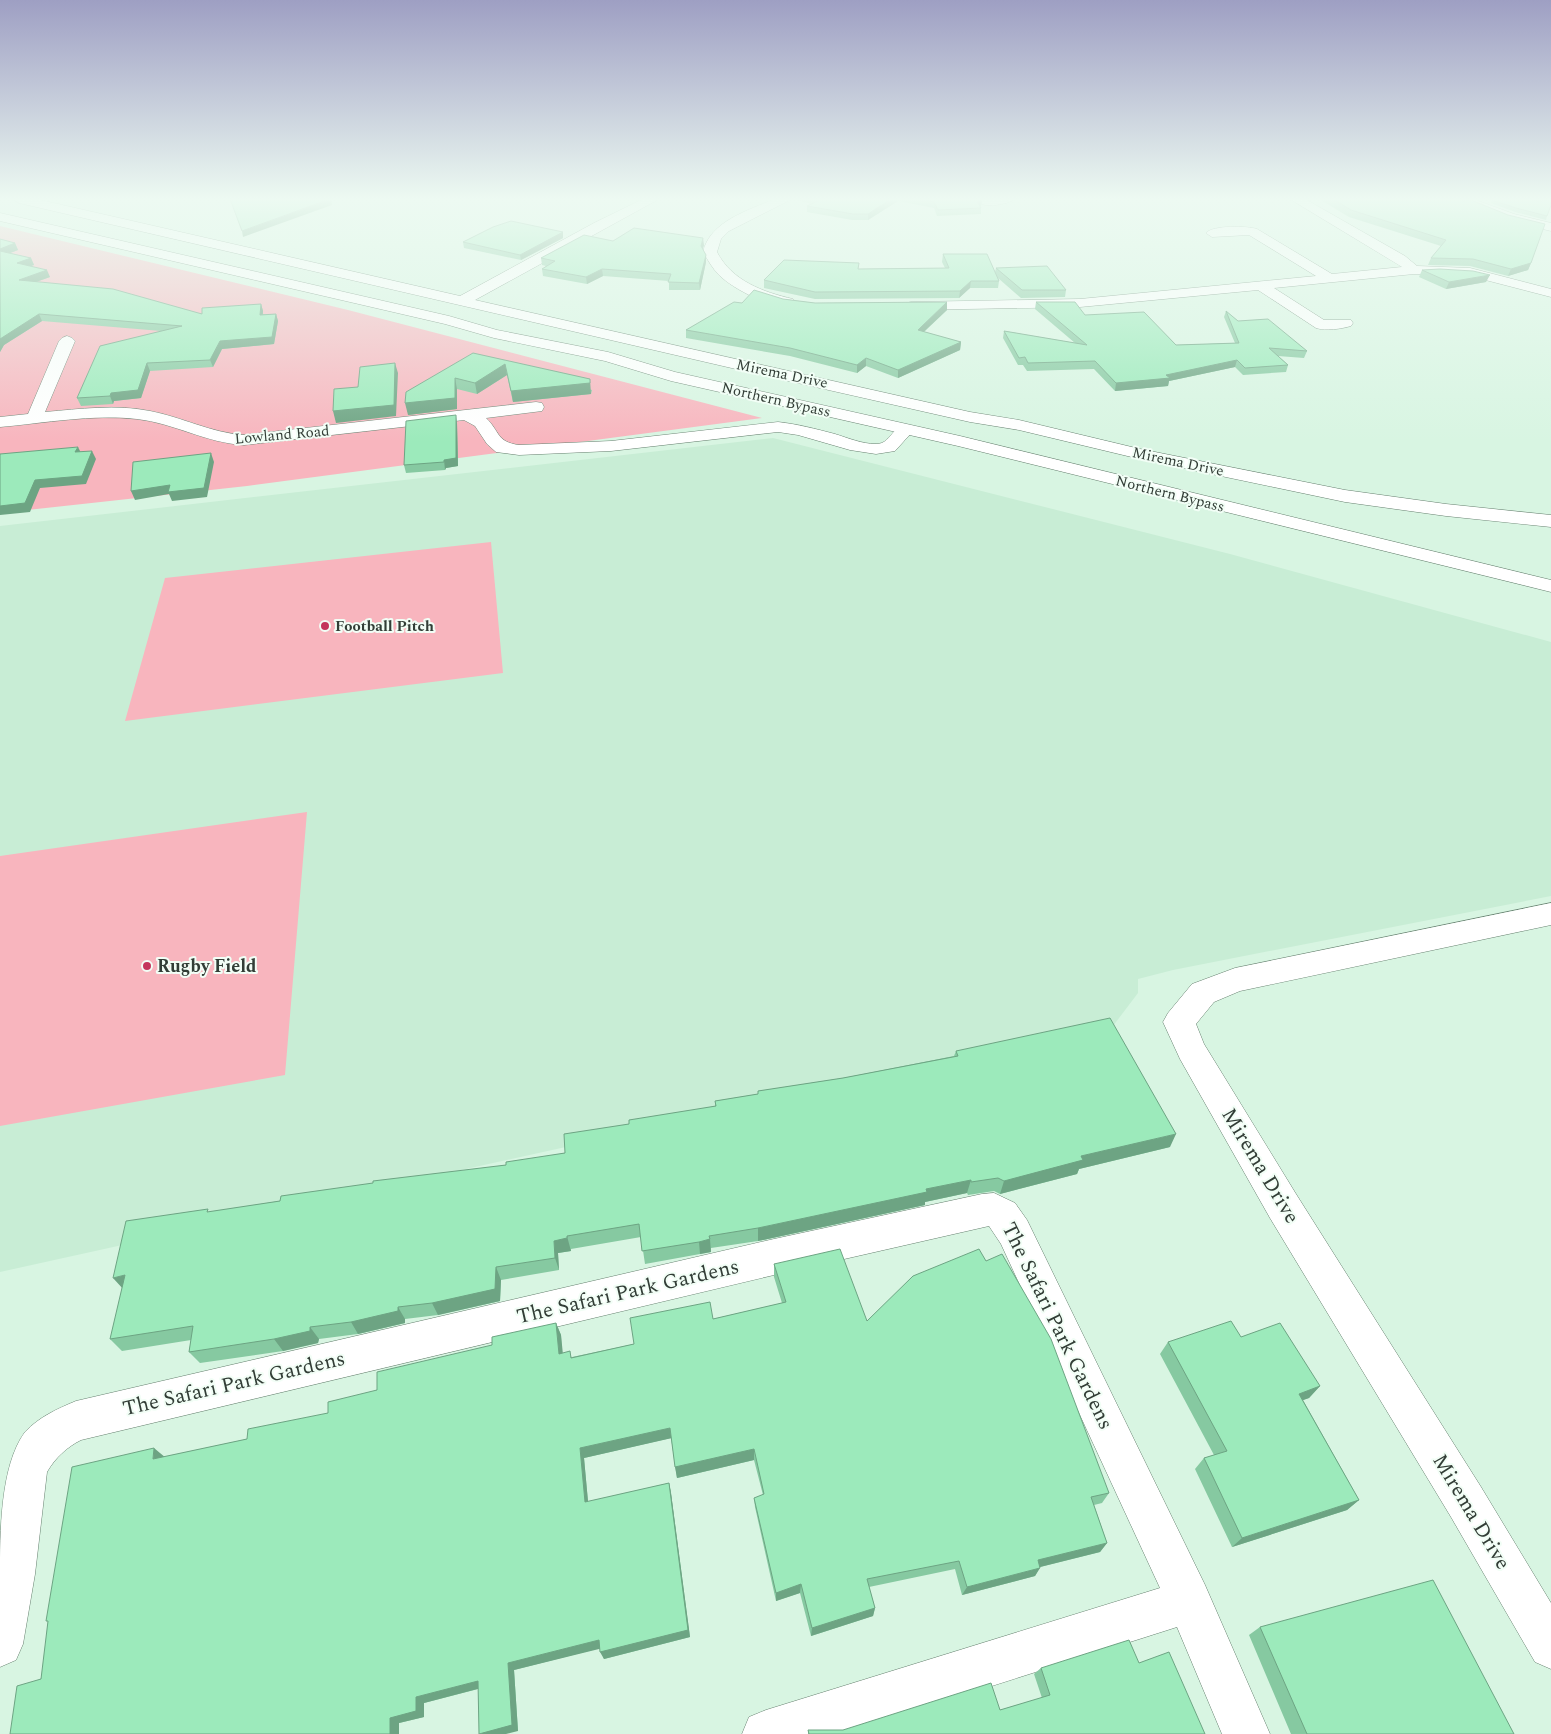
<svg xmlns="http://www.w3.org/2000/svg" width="1551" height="1734" viewBox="0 0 1551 1734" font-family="Spectral,serif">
<rect width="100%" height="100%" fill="#d8f5e2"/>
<path fill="#c8edd5" d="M773 438 1230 554 1551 642V896L1173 970 1138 979V993L1113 1026 0 1272V526Z"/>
<path fill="#f8b5be" d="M0 226 348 310 762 418 247 486 0 513Z
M491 542 503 673 125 721 165 578Z
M307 812 285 1075 0 1126V856Z"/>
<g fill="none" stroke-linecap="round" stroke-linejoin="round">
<g stroke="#678170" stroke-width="1">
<path id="minor" d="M13 199H36L460 296 594 223 643 199H659L475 300 970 412 1019 420 1140 449 1345 490 1446 504 1551 515V527L1446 516 1345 502 1140 459 1019 430 970 422 736 369 19 203Z
M775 199H792L729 231 721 239 717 252C732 281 763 292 793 299L795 302 793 305C773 310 733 289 719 275 712 268 708 260 703 252 710 221 749 210 775 199Z
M979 199H1015C1007 205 984 208 977 202Z
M1290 199H1305L1405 256 1417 266 1470 268 1551 289V297L1470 276 1414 274 1274 288 1324 320H1351L1353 323 1351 326C1341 329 1326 331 1316 328L1258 290 1080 307 911 310 906 309 904 306 906 303 911 302 1080 299 1316 276 1249 235 1212 237 1206 233C1213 225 1247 226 1257 229L1332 274 1402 267Z
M1455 199H1473L1514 214 1551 223V231L1506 220Z
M67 336 72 338 75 341 45 412C80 409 116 404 150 411 182 417 211 433 244 435L536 402 542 403 544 407 542 411 486 418C500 431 496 442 519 445L611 441 778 422C797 424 816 429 835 434 848 438 862 444 876 444 893 444 892 421 911 426L914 430 895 451 876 454 850 450 798 435 778 432 611 451 519 455 496 452 487 444 475 426 464 420 244 445C206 443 174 423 137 419 92 414 45 423 0 427V417L28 414 59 341 62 338Z
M1551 903V925L1240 991 1214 1002 1196 1024 1204 1044 1296 1194 1481 1487 1551 1603V1669L1535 1662 1451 1517 1270 1218 1180 1059 1163 1022 1168 1013 1192 984 1235 968Z
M994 1193 1015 1203 1027 1220 1205 1585 1270 1734H1222L1177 1627 841 1734H742L749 1717 766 1710 1160 1588 1001 1244 989 1226 774 1275 81 1440C67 1447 55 1458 47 1472L35 1574 23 1644 16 1660 0 1667C0 1636 0 1606 0 1576 0 1533 0 1466 25 1432 39 1417 57 1409 76 1401L774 1239 982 1194Z"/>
</g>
<g stroke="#678170" stroke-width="1">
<path id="major" d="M0 213 449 316 497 330 608 352 675 372 960 436 1551 580V592L958 446 671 381 605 361 494 338 445 324 0 221Z"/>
</g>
<use href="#minor" fill="#fff" fill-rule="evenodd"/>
<use href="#major" fill="#fff" fill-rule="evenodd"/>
</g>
<path fill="#86c9a1" d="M793 199H981L982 200 981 206H980L981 208V214L937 216 934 208 898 201 868 220H852L807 212V206L812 204Z
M1319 199H1461L1531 263 1528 270 1508 276 1470 266 1428 265 1431 258 1441 246 1349 217Z
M1492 200 1547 216 1546 220 1515 212 1491 203Z
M563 232V238L521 260 464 248 463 242Z
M0 239 15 243 18 250 10 253 31 258 34 265 30 266 50 277 36 282 202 314 261 304 263 311V314H276L278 321 274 344 222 349 213 367 150 371 141 398 114 401 113 404 81 406 77 398 161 331 42 321 4 345 0 352Z
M613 241 704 245 703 249 706 262 700 290H669V281L603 276 587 284 543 276 542 269 546 266 542 265 541 258Z
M943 254 995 272 996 268 1066 290 1065 297 1021 298 998 278 999 281 998 288H970L959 298 815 299 764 288V280L859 269 945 268 942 262Z
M1422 270 1486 282 1446 289 1419 277Z
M783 299 815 303 947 302V310L924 332 961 342 960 350 898 378 866 366 857 373 790 356 686 338V330L742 303Z
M1036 302 1085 315 1176 345 1235 343 1224 317 1226 311 1238 321 1307 351 1304 358 1278 356 1288 365 1286 372 1243 375 1235 367 1169 381 1168 386 1115 391 1094 369 1027 371 1023 365H1018L1003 338 1004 331 1075 343 1035 309Z
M473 353 592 390 591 394 513 402 507 375 477 394 457 389V409L408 415Z
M457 423 458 466 446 468 445 470 406 473 404 465Z
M956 1051 1170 1147 1079 1169 1077 1174 1000 1194 994 1191 968 1195 967 1193 925 1202V1205L758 1241 711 1248V1252L645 1264 641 1237 571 1249V1251L558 1253 559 1270 501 1280 500 1301 438 1315 405 1319V1323L358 1334 319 1339 318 1343 283 1351 200 1363 189 1352 191 1340 122 1351 110 1339 210 1212 506 1165 565 1153 629 1124 715 1106V1101L758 1094V1091L843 1078 954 1056Z
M774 1264 867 1321 1109 1493 1102 1503 1094 1505 1107 1543 1100 1552 1040 1567 1035 1576 962 1595 955 1569 869 1587 875 1608 873 1616 811 1636 800 1593 776 1601 755 1507 754 1498 763 1495 754 1460 677 1478 671 1438 584 1458 588 1502 669 1483 671 1493 690 1637 604 1659 600 1648 514 1670 518 1731 478 1689 424 1703V1717L399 1723V1734H10L164 1457 247 1439 328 1413 377 1390 492 1345 556 1323 561 1335 562 1353 572 1357 634 1344 713 1319 782 1303 774 1277Z
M1241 1337 1320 1386 1309 1398 1303 1400 1359 1500 1347 1510 1232 1547 1195 1469 1204 1458 1214 1455 1160 1354 1168 1342Z
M1260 1627 1514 1734H1291L1249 1635Z
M1139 1663 1205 1734H808V1730H843L1000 1710 1042 1698 1034 1674 1041 1668Z"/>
<path fill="#6da483" d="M331 199 332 205 243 237 242 231Z
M891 199H898V201L868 220V214Z
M982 200 981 206 977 207V201Z
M563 232V238L521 260 520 255Z
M703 238 704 245 701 253V246Z
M15 243 18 250 0 257V249Z
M706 255V262L700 290 699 283Z
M31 258 34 265 20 270 17 263Z
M1531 263 1528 270 1508 276 1511 269Z
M602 269 603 276 587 284 586 277Z
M47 270 50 277 22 287 19 280Z
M1490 275 1486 282 1446 289 1449 282Z
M971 281 970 288 959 298 960 291Z
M947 302V310L917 338 918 330Z
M261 304 263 311 262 322 260 315Z
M39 314 42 321 4 345 0 352V339L1 338Z
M276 314 278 321 274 344 222 349 213 367 210 360 220 341Z
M961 342 960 350 898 378V370Z
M866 358V366L857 373V365Z
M1237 360 1235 367 1169 381 1168 386 1115 391 1116 383 1166 375Z
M147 363 150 371 141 398 114 401 113 404 110 396 111 393Z
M395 363 398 373 396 416 336 423 333 411Z
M505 364 507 375 477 394 475 383Z
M455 378 457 389V409L408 415 405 403Z
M590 379 591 394 513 402 511 391Z
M456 415 457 423 458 466 446 468 445 470 444 460Z
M78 447 82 455 75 452Z
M92 451 96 459 86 484 40 488 30 512 0 515V506L35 480Z
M211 453 214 462 207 497 172 501 169 494 135 500 131 491Z
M1176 1134 1170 1147 1079 1169 1077 1174 1000 1194 1004 1181 1081 1156Z
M971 1180 967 1193 925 1202V1205L758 1241V1228L926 1189Z
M567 1236 571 1251 558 1253 559 1270 555 1258 554 1241Z
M710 1239 711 1252 700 1254 699 1242Z
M496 1267 501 1280 500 1301 438 1315 432 1303Z
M125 1275 124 1290 113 1278Z
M398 1307 405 1319V1323L358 1334 351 1322Z
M556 1323 561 1335 564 1365 559 1354Z
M310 1327 319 1339 318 1343 283 1351 274 1339Z
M1320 1386 1309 1398 1289 1405 1299 1394Z
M670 1428 672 1438 584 1458 589 1512 585 1502 580 1448Z
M154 1448 166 1458 153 1459Z
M754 1449V1460L677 1478 675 1467Z
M669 1483 671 1493 690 1637 604 1659 600 1652Z
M1359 1500 1347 1510 1232 1547 1242 1538Z
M1107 1543 1100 1552 1032 1569 1038 1560Z
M1040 1568 1035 1576 962 1595 967 1587Z
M801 1584 800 1593 776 1601V1593Z
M875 1608 873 1616 811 1636 812 1628Z
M599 1640 603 1648 514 1670 518 1731 506 1734H481L508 1663Z
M478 1681 485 1687 424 1703V1717L399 1723V1734H390V1718L416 1697Z"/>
<path fill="#9ceabb" stroke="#6da483" d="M230 199H330L242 231Z
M818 199H891L868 214H853L807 206 820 200Z
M920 199H981L982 200 977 201 981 208 938 210 934 202Z
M1333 199H1461L1464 201 1471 200 1508 215 1545 224 1531 263 1511 269 1473 259 1431 258 1446 240 1351 210Z
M1495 199H1528L1538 201 1551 200V205L1547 216 1516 208 1492 200Z
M511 221 563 232 520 255 463 242 493 227Z
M634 228 703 238 701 246 706 255 699 283 668 282 671 274 602 269 586 277 542 269 555 261 541 258 584 235 613 241Z
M0 239 15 243 0 249Z
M0 251 31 258 17 263 47 270 19 280 113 289 202 314V308L261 304 260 315 276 314 272 337 220 341 210 360 147 363 138 390 111 393 110 396 77 398 100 346 182 326 39 314 0 339Z
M943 254H987L999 281H971L960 291 815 292 764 280 784 260 859 263 858 269 949 268Z
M1047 266 1066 290H1022L996 268Z
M1440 269 1473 271 1490 275 1449 282 1422 270Z
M754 290 783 299 815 303 947 302 918 330 961 342 898 370 866 358 857 365 790 348 686 330 734 302 742 303Z
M1036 302H1075L1085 315 1144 312 1176 345 1239 343 1226 311 1238 321 1268 319 1307 351 1269 348 1288 365 1245 368 1237 360 1166 375 1170 378 1116 383 1095 361 1028 363 1025 357 1019 358 1004 331 1087 345Z
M473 353 590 379V383L511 391 505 364 475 383 455 378V398L405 403 406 392Z
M395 363 394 405 333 411 334 389 358 387 360 367Z
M456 415V458L444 460V462L404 465 406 421Z
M78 447 75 452 92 451 82 476 35 480 25 503 0 506V454Z
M211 453 204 488 168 492 170 485 131 491 133 462Z
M1110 1018 1176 1134 1081 1156 1083 1160 1004 1181 998 1178 971 1182V1180L926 1189 927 1192 758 1228 709 1236 710 1239 699 1242 642 1251 639 1224 567 1236V1238L554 1241 555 1258 496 1267 495 1289 432 1303 398 1307V1311L351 1322 310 1327V1331L274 1339 189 1352 193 1326 110 1339 125 1275 113 1278 126 1221 208 1209 207 1212 280 1201 281 1196 373 1183V1181L506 1165V1162L565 1153 564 1134 629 1124V1120L716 1106 715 1101 758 1094V1091L843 1078 958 1056 956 1051Z
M840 1249 867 1321 913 1276 979 1249 986 1261 1002 1254 1051 1339 1109 1493 1091 1497 1107 1543 1038 1560 1040 1568 967 1587 959 1561 867 1579 875 1608 812 1628 801 1584 776 1593 754 1498 764 1494 754 1449 675 1467 670 1428 580 1448 585 1502 669 1483 688 1630 600 1652 599 1640 508 1663 512 1725 479 1734 478 1681 416 1697V1711L390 1718V1734H10L17 1686 41 1679 48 1621H46L72 1467 154 1448 153 1459 247 1439 248 1429 328 1413V1402L377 1390V1372L492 1345V1337L556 1323 559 1354 570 1351 571 1358 634 1344 630 1318 710 1302 713 1319 786 1302 774 1264Z
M1231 1321 1241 1337 1280 1323 1320 1386 1299 1394 1359 1500 1242 1538 1204 1458 1227 1451 1168 1342Z
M1433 1580 1514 1734H1307L1260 1627Z
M1129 1640 1139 1663 1169 1652 1205 1734H809L808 1730H843L991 1683 1000 1710 1050 1695 1041 1668Z"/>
<linearGradient id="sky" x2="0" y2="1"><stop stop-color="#9e9fc3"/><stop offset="0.45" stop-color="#edfaf2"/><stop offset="1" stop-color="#edfaf2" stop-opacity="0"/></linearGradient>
<rect width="1551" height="442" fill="url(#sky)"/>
<g fill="#c4355c" stroke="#f2fef6" stroke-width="2">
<circle cx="325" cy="626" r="5"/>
<circle cx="147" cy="966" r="5"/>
</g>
<g text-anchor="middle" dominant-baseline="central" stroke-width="4" stroke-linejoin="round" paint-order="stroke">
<g font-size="15" fill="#323d36" stroke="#f2fef6">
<text transform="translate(782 374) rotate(12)">Mirema Drive</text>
<text transform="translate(776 400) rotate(13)">Northern Bypass</text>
<text transform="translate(282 435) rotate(-5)">Lowland Road</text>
<text transform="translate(1178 462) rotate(12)">Mirema Drive</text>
<text transform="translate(1170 494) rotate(14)">Northern Bypass</text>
</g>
<g font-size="15" font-weight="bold" fill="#323d36" stroke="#f2fef6" text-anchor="start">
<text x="335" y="626">Football Pitch</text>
</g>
<g font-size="18" font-weight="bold" fill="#323d36" stroke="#f2fef6" text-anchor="start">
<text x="157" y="966">Rugby Field</text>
</g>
<g font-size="21" fill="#323d36" stroke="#f2fef6">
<text transform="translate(1260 1166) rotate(59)">Mirema Drive</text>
<text transform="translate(628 1292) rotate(-13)">The Safari Park Gardens</text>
<text transform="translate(1057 1326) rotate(64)">The Safari Park Gardens</text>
<text transform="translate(234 1384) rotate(-13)">The Safari Park Gardens</text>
<text transform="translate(1471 1512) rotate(59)">Mirema Drive</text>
</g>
</g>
</svg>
